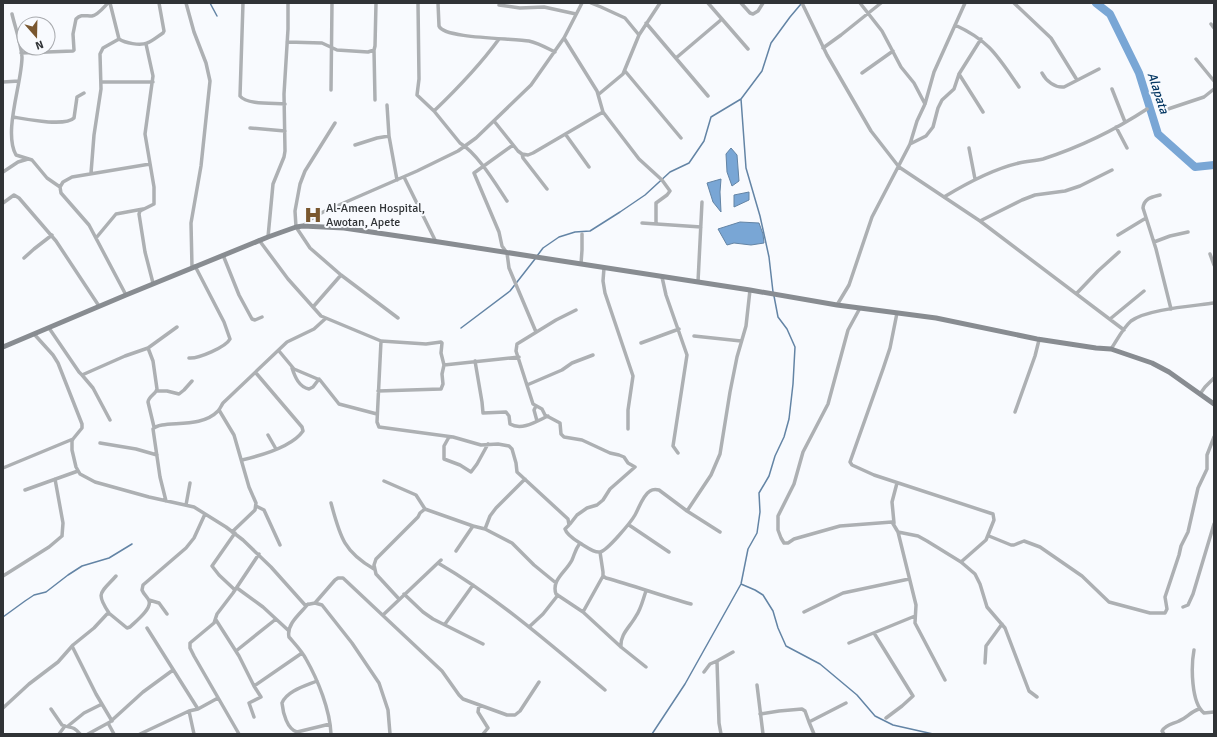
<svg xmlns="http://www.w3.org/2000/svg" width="1217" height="737" viewBox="0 0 1217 737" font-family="Signika,sans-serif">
<rect width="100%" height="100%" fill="#f8fafe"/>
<path fill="#79a6d5" stroke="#6384a5" d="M731 148 737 155 739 181 732 186 727 172 726 154Z
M721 179 720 192 721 212 713 202 707 183Z
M749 192V200L734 207V195Z
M740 222 759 223 763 234 764 243 751 245 734 243 727 245 718 229Z"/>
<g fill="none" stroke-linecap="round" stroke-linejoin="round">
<path stroke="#6384a5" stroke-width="1.5" d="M210 3 217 16
M741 99 746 168 760 216 769 257 773 292
M537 256 543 248 559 237 575 232 590 231 620 212 645 195 670 172 689 163 704 141 711 117 741 99 762 71 771 43 790 17 801 4
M461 328 510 291 535 259
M741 584 755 590 763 595 773 611 778 628 786 646 820 664 857 695 875 716 893 725 933 734
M3 622V617L25 601 34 595 46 592 68 575 82 566 109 558 132 544
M652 734 685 684 741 584 748 549 757 533 760 512 759 493 769 476 775 456 784 437 789 419 793 384 795 347 787 329 778 317 774 296"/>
<path stroke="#79a6d5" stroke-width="8" d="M1096 3 1110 14 1139 73 1158 134 1195 167 1214 165"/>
<path stroke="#adb0b3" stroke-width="3.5" d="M110 3 119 39C125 43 140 46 147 43 153 41 158 36 163 33L164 31 159 3
M186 3 194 32 206 63 210 81 201 166 191 223 192 267
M243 3 240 96C247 105 273 103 285 104
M418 3 419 79 417 95 434 111 460 143C478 154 495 183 507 201
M438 3 439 26C444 39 514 38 529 41 538 43 547 48 555 52
M591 3 601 7 625 18 639 35
M708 3 748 49
M741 3 750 13 753 14 758 11 763 3
M802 3 827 55 871 131 899 167 980 221 1124 330
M860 3 882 31 901 67 914 83 925 104
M1014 3 1051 38 1077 80
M499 5 520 8 544 7 576 14
M12 14C15 27 21 43 22 57 22 83 3 132 16 155L32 160 47 178 60 187
M646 23 708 96
M1211 24 1214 28
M955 25C990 41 998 57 1019 87
M564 38 597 91 603 112 639 159 662 180 670 191 667 195 656 203V224
M287 42 322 43 337 50 368 52 374 50
M146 44 153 76 145 134 154 187V204L140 211 139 214 145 252 153 283
M823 48 841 35 881 3
M21 53 73 51 74 50 73 34 76 19C81 14 85 16 92 16 98 15 104 7 108 3
M676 58 722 19
M1196 59 1214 81
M625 71 681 138
M862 73 893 51
M1042 73C1046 81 1055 88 1064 87L1099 69
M959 74 983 112
M3 82 19 81
M102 82H153
M1112 89 1125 122
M331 90 332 3
M599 94 623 74 639 35 660 3
M375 100 374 50 375 46 376 3
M387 105 389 136 397 180
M1168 109 1204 97 1214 89
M434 111C458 88 480 65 499 39
M13 117C25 119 65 127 74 118L77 97 84 93
M494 121 518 151 522 154 528 155 533 153 603 112
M335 123 305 171 300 184 295 211 296 227 310 248 341 275 398 318
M1116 127 1127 148
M250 128 285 131
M566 135 589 167
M910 144 926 136 933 127 938 108 942 100 954 89 959 74 981 39
M355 145 377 138 389 136
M513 145 474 173 499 232 502 246 507 253 509 268 536 332
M969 148 975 179
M522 154 523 158 547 189
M3 172 18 162 28 159
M91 173 94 135 101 89 100 54 103 48 119 39
M404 177 436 242
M1160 195C1152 197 1144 198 1143 208L1156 249 1171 309
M944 197C967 183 993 169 1019 163 1027 161 1035 161 1043 159 1080 147 1115 130 1147 109
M3 203 14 195 19 198 56 241 99 306
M980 221 1022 200 1035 195 1065 191 1080 186 1112 170
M642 223 701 227
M303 226 311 219 323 212 417 171 458 151 476 138 531 85 564 38 582 3
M1118 235 1146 218
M268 237 273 184 284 157 285 151 284 94 288 29V3
M96 238 116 214 143 209
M259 240 288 279 321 316 381 341 377 422 379 427 453 437 481 445 498 444 509 446 512 449 516 463 517 472 568 519 569 525 565 529C567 536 577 541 583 545 588 548 594 553 600 552 607 551 631 522 635 515 639 508 643 495 650 491 653 489 655 489 659 490L687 511 711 475 720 454 730 392 737 357 746 326 750 290
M1154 242 1170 236 1188 232
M1210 254 1214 265
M223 255 239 295 252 319 255 320 262 317
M24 258 34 249 52 235
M581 264 582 250V234
M604 268 603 281 605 293 633 376 628 410V429
M662 277 666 295 687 355 673 446 678 453
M698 282 702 202
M1077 293 1098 271 1119 252
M126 295 89 225 61 193 60 187 63 182 72 177 150 164
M837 305 849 285 872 217 910 144 917 121 925 104 934 72 965 3
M313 307 341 275
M860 308 848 330 828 404 803 452 794 484 778 516V530L781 538 784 543H788L794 539 840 526 892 522 898 532 918 536 927 541 961 562 975 574 980 584 987 607 1005 628 1029 691 1037 697
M897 313 890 348 883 369 850 462 852 465 874 475 993 514 994 520 986 540 961 562
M1110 319 1144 291
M49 328 79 372 82 375 125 356 148 348 177 327
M34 334 53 355 58 363 82 424V428L73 439 72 441V450L76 467 80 474 95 482 149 497 194 507 226 527 243 540 271 567 305 605 315 603 322 605 352 643 379 683 388 710 390 734
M694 336 741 341
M641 343 679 329
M148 348 153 361 157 389C156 394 149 396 148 402L154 427
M1111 349C1117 340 1123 328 1131 321 1147 309 1194 306 1214 303
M279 351 294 369 320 380 339 404 377 414
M189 358C198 359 226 347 230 339L224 322 195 266
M475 361 482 402 483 413 506 412 509 416 510 424C522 431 537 421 548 416
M444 365 519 357
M292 368C295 377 299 387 309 389L313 387 319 379
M82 375 93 388 110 420
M527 385 562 370 572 363 593 355
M157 391H167L179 394 184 390 192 381
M378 391 441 389 443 384 442 374 444 365 441 353 442 343 441 342 426 344 381 341
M1200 394 1205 387 1214 378
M536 406 534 410 537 421
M219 410 234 435 249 487 256 503 255 510 232 532
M1015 412 1035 356 1039 340
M268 435 276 449
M449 437 444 446V459L460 465 471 472 477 464 488 444
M100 443 136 449 157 455
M242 460C259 456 292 447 303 431L302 427 256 373
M3 468 73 439
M384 481 416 495 425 509
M25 490 78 471
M166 501 160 477 153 429C162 419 200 430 218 411 220 409 221 406 223 403L287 342 314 329 325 319
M331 503C340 536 343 551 374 569
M186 505 190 483
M256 506 264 510 280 545
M687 511 720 532
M894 523 892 502 897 483
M570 524 577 515 587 508 597 505 603 500 610 489 635 467 628 463 624 457 619 455 610 453 582 440 564 437 561 434 560 423 545 415 542 409 533 404 516 351 517 344 556 320 576 310
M629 525 669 552
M485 529 490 516 496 508 525 479
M898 532 916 605 915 623 945 680
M235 533 212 566 219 575 235 590
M989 536 1011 545H1014L1024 541 1040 547 1082 576 1109 602 1150 613H1165L1167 609 1165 597 1179 555 1181 546 1188 532 1198 488 1207 469V455L1214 437
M580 543C575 550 575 553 572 560 566 572 551 580 556 594L583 612 621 647 646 667
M456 551 473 526 485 529 512 543 534 565 556 583
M600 552 603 572V576L606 578C635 586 662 596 691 604
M438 563C498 598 551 645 605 690
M3 576 49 547 62 536 63 523 55 479
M237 588 263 607 289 631
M404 594 423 612 433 619 483 644
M399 599 376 574 374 565 376 559 418 517 420 513 425 509 473 526
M149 600 159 603 167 614
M315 603 335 580 338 578H343L442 671 459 695 463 699 507 715H515L520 711 539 682
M308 604C301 613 286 624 289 637 295 644 302 651 306 659 318 680 330 710 331 734
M1183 607 1188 605 1193 594 1214 524
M583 612 603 576
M804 612 843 593 909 579
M109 613C95 592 101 593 116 576
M383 615 441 560
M216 620 239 656 254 686
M445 624 473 585
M529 627 543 614 558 595
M147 628 198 709
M874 633 913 696 902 706 886 718
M849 643 915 616
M72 646 96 694 112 721
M621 647C620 634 630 627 636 616 641 609 643 599 646 591
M1194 650C1191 666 1191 703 1204 713L1214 712
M236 651 276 619
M717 661 733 652
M985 663 986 646 1002 624
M704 672 710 664 717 661 719 723 721 734
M317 681C305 686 287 691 282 703 283 713 287 729 297 732L330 724
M757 685 763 734
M479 705 478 712 488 728 483 734
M3 708 29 684 58 662 73 645 94 628 107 614H110L127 628 130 627C135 622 152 609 149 601 148 597 144 595 142 590L143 585 186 548 194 538 205 514
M51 709 62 725C72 729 72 725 80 734
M189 711 194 734
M760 714 779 711 802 709 805 711 809 722
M254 717 249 703 261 697 254 686 302 653
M108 723 114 734
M68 726 84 713 102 704
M59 734 65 726
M88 734 110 722 143 692 173 670
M140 734 189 711 198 709 218 698
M239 734 194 656 190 648V643L214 623 217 614 233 593 259 554
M814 734 809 722 846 703
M1164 734 1162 731C1166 724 1173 724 1179 721 1187 718 1190 712 1199 709"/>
<path stroke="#888c91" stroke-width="5" d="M3 347 126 295 268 237 296 227 303 226 344 228 439 242 750 290 837 305 936 318 1037 339 1096 348 1111 349 1152 363 1169 372 1214 404"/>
</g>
<defs>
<g id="hospital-bare" transform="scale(1.38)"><path d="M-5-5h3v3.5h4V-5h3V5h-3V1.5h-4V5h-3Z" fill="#79572f" stroke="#f8fafe" stroke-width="2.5" paint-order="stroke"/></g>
</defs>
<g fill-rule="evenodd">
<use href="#hospital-bare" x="313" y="215"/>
</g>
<g text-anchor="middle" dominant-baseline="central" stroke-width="4" stroke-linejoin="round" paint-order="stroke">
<g font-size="12" fill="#303336" stroke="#f8fafe" text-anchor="start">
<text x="326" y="208">Al-Ameen Hospital,<tspan x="326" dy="14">Awotan, Apete</tspan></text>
</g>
<g font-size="13" font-style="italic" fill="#043763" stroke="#f8fafe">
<text transform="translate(1158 93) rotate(72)">Alapata</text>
</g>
</g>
<rect width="1217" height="737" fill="none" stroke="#303336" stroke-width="8"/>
<g transform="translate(36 36) rotate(160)"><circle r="19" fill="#f8fafe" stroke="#a8aaae"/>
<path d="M0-3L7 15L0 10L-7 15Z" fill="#79572f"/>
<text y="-6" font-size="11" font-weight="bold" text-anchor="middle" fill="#303336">N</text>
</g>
</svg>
